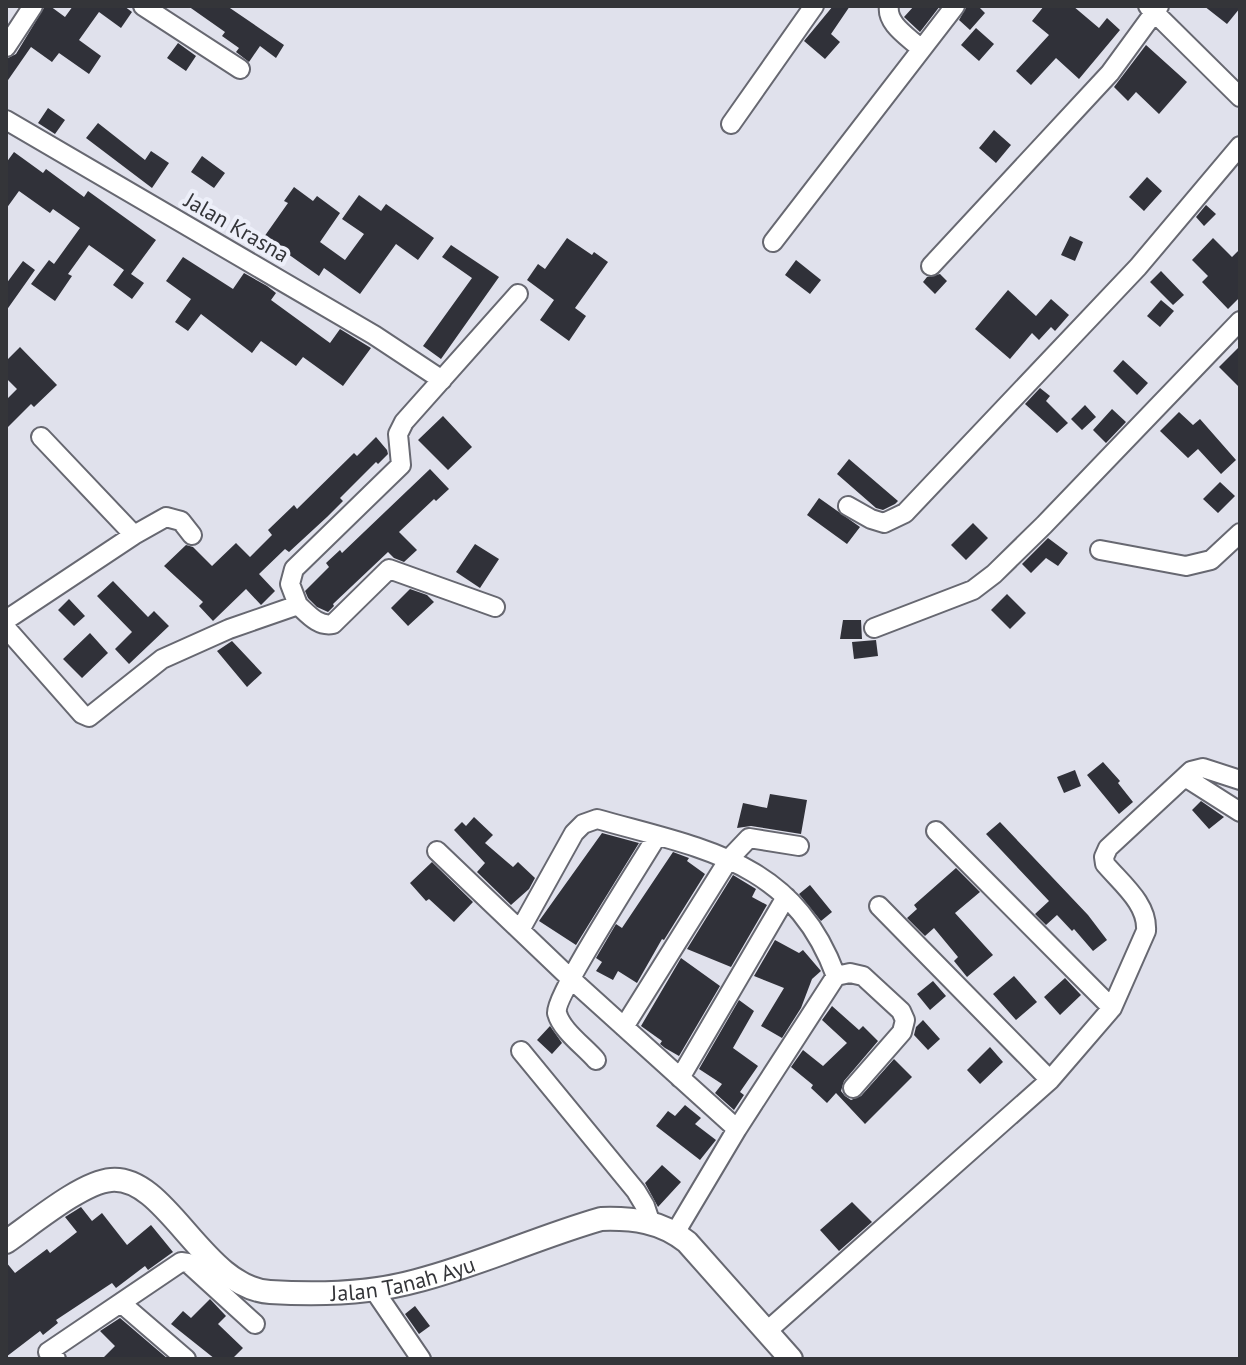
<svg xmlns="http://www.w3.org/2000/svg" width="1246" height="1365" viewBox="0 0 1246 1365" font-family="'PT Sans',sans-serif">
<rect width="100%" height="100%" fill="#e0e1ec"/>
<path fill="#303139" d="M45 6H50L65 17 73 6H124L132 12 121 28 99 12 79 40 101 56 89 74 59 53 52 62 31 47 6 83V59L16 54Z
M188 6H227L284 45 276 58 260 46 249 62 236 52 239 48 222 36 225 32Z
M833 6H850L831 34 840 42 825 59 804 41Z
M914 6H940L920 32 904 17Z
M967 6H978L985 13 970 30 959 20Z
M1044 6H1073L1099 28 1107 18 1120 30 1079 79 1056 58 1031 85 1016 71 1049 35 1032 21Z
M1204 6H1240V8L1227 24Z
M976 28 994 44 979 61 961 45Z
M178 43 196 56 186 71 167 58Z
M1146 45 1187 82 1159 114 1136 92 1128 101 1114 87Z
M48 108 65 120 55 134 38 123Z
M98 123 145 160 151 151 169 163 152 188 86 138Z
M994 130 1011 145 996 163 979 148Z
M14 152 43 173 46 169 84 197 88 191 156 240 131 274 144 283 132 299 113 285 124 270 89 245 68 274 72 276 55 301 31 284 49 260 54 264 80 228 53 209 50 213 19 191 6 209V163Z
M202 156 225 173 214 188 191 172Z
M1147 177 1162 191 1144 211 1129 197Z
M294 187 313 201 317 196 340 213 320 242 345 260 364 234 342 219 359 195 381 211 386 204 434 238 418 260 396 244 360 294 324 268 319 276 264 237 288 203 284 201Z
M1206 205 1216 214 1204 226 1196 217Z
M1070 236 1083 242 1075 261 1061 255Z
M567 238 592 255 594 252 608 262 575 308 586 316 569 341 540 320 554 300 527 280 538 264 545 269Z
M1213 238 1232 257 1240 249V297L1228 309 1202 282 1208 276 1192 260Z
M451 245 499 277 441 359 423 346 472 278 442 257Z
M183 257 233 289 244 273 267 286 276 293 271 300 330 343 340 329 371 348 343 386 303 357 296 366 261 341 252 353 201 314 188 331 175 322 191 299 166 281Z
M796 260 821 280 810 294 785 275Z
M23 261 35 270 6 311V284Z
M1161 271 1184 295 1173 305 1150 282Z
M940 274 947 281 935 294 923 282 927 277Z
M1008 290 1036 316 1051 299 1069 315 1055 331 1051 327 1039 340 1032 333 1010 359 975 329Z
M1161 300 1174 311 1160 327 1147 316Z
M1240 346V388L1219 367Z
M20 347 57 385 34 407 31 404 6 429V400L17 389 6 378V361Z
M1123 360 1148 383 1137 395 1113 371Z
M1040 388 1050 396 1046 401 1068 423 1057 433 1025 404Z
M1085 405 1096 417 1082 430 1071 419Z
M1112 409 1126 422 1106 443 1093 430Z
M1179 412 1193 425 1200 419 1236 460 1221 474 1198 449 1188 458 1160 431Z
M443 416 472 447 448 470 418 440Z
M376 437 387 450 388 454 378 464 376 462 340 498 343 501 327 517 289 552 285 549 259 574 275 591 261 605 246 589 213 621 199 606 203 602 164 566 186 545 193 547 212 566 236 543 250 557 272 535 268 530 294 505 297 509 354 453 357 456Z
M849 459 898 501 895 504 883 510 876 508 837 474Z
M430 469 449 489 436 501 434 499 399 532 417 550 404 562 394 558 388 552 333 604 334 606 328 612 317 607 308 598 305 591 329 567 326 563 340 550 342 553Z
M1220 482 1235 496 1218 513 1203 499Z
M819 498 860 527 847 544 807 515Z
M973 523 988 538 966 560 951 545Z
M1048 538 1068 553 1058 566 1046 558 1031 573 1022 564Z
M475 544 499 559 480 588 456 572Z
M113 581 148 617 154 611 169 626 129 664 115 649 132 632 97 596Z
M410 589 427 595 434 602 408 626 391 608Z
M1007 594 1026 613 1010 629 991 610Z
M69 599 85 616 74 626 58 610Z
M843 620H861L862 639H840Z
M90 633 108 653 82 678 63 659Z
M876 640 878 656 854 659 852 642Z
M232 641 262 673 247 687 217 651Z
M1103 762 1120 781 1118 783 1133 802 1119 814 1087 775Z
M1075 770 1081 786 1064 793 1057 777Z
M770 794 807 800 801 834 751 826 737 828 743 803 767 808Z
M1201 801 1224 817 1209 829 1192 810Z
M474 817 493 835 485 843 513 867 518 862 535 878 529 889 511 905 477 872 485 863 454 830 462 822 466 826Z
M1000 822 1088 915 1107 940 1093 951 1074 929 1072 931 1057 915 1046 925 1035 914 1049 901 986 834Z
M602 833 639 843 576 945 539 921Z
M673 852 689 858 687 861 705 874 664 940 662 939 637 983 618 971 613 980 596 971 602 962 596 958 616 924 622 928Z
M432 862 473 902 454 922 429 899 426 901 410 883Z
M956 868 980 892 955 913 993 955 967 977 954 961 958 957 934 928 925 936 907 918 917 909 914 905Z
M733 875 756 889 752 897 767 905 731 967 687 949Z
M810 885 832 912 821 921 799 894Z
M775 940 799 953 803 950 821 971 812 979 801 1008 782 1038 761 1026 784 988 754 976Z
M681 958 720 986 679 1056 665 1048 660 1044 662 1041 641 1026Z
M1014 976 1037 1002 1016 1020 993 994Z
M1065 978 1081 995 1060 1015 1044 997Z
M933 981 946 996 930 1010 917 994Z
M739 1000 754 1011 733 1048 758 1066 740 1092 744 1095 734 1110 715 1093 722 1084 699 1069Z
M832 1006 859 1030 863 1026 878 1041 844 1081 841 1091 845 1096 851 1100 861 1096 894 1059 912 1077 865 1124 836 1093 827 1103 811 1088 813 1085 791 1067 803 1050 823 1066 847 1043 822 1020Z
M923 1020 940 1039 928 1050 914 1035 916 1027Z
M550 1026 562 1043 552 1054 537 1040Z
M990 1047 1003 1062 980 1084 967 1070Z
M685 1105 701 1118 695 1124 716 1140 700 1160 656 1126 668 1111 675 1116Z
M662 1165 681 1182 658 1207 645 1183Z
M852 1202 872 1222 839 1251 820 1230Z
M81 1207 92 1221 102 1213 127 1245 151 1225 173 1252 148 1270 145 1266 116 1288 112 1283 56 1320 58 1323 43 1335 40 1331 6 1357V1262L15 1273 47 1249 50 1253 77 1232 65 1217Z
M210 1299 226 1316 218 1324 243 1348 232 1359H215L171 1324 183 1311 191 1318Z
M415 1306 430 1326 419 1334 405 1314Z
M120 1318 168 1359H102L115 1346 100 1331Z"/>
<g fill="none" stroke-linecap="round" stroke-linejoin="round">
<g stroke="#676871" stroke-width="22">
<path id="minor" d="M143 6 240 69
M889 6C886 24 909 37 921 49
M1148 6 1240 97
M6 47 33 6
M6 120 374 335 442 380
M731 124 814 6
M773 242 955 6
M931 266 1110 73 1159 6
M41 437 134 535
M848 506 871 519 884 523 905 513 1138 267 1240 146
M1100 550 1186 566 1211 560 1240 533
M298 605 290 584 294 569 401 465 398 434 404 422 518 294
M6 620 134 535 166 517 181 521 192 535
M6 628 82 714 89 717 162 659 229 629 298 605C308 614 318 627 333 624L389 569 495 607
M874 628 973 590 994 574 1044 525 1240 321
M1185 777 1240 812
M936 831 1112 1008
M437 851 571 979 737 1129
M879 906 1050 1080
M520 930 574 833 583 824 597 819C703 849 793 860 836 976L737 1129 675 1233
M836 976 850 973 863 976 901 1011 905 1020 902 1032 853 1088
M624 1027 729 859 749 838 799 846
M521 1051 636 1191 645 1206 650 1221
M596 1060C585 1047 561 1030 557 1013 554 997 643 860 657 836
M680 1078 786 897
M374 1290 421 1359
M121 1303 186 1359
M766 1332 1050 1080 1112 1008 1146 931C1148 904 1122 884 1105 864L1104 857 1108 848 1191 771 1203 768 1240 780
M56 1359 48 1352 181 1262 188 1263 255 1324"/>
</g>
<g stroke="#676871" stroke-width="26">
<g id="tertiary">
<path id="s1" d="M6 1242C31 1225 82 1182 111 1180 167 1175 203 1288 270 1292 319 1295 369 1294 416 1281 479 1265 538 1237 601 1219 633 1218 661 1221 687 1242L791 1359"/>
</g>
</g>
<use href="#minor" stroke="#fff" stroke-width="18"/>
<use href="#tertiary" stroke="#fff" stroke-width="22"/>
</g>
<g text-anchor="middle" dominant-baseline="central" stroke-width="8" stroke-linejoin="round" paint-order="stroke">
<g font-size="22" fill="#343539" stroke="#edeff9">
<text transform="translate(237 227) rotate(30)">Jalan Krasna</text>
<text stroke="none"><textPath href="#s1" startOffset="458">Jalan Tanah Ayu</textPath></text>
</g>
</g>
<rect width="1246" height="1365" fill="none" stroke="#343539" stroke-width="16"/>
</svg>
